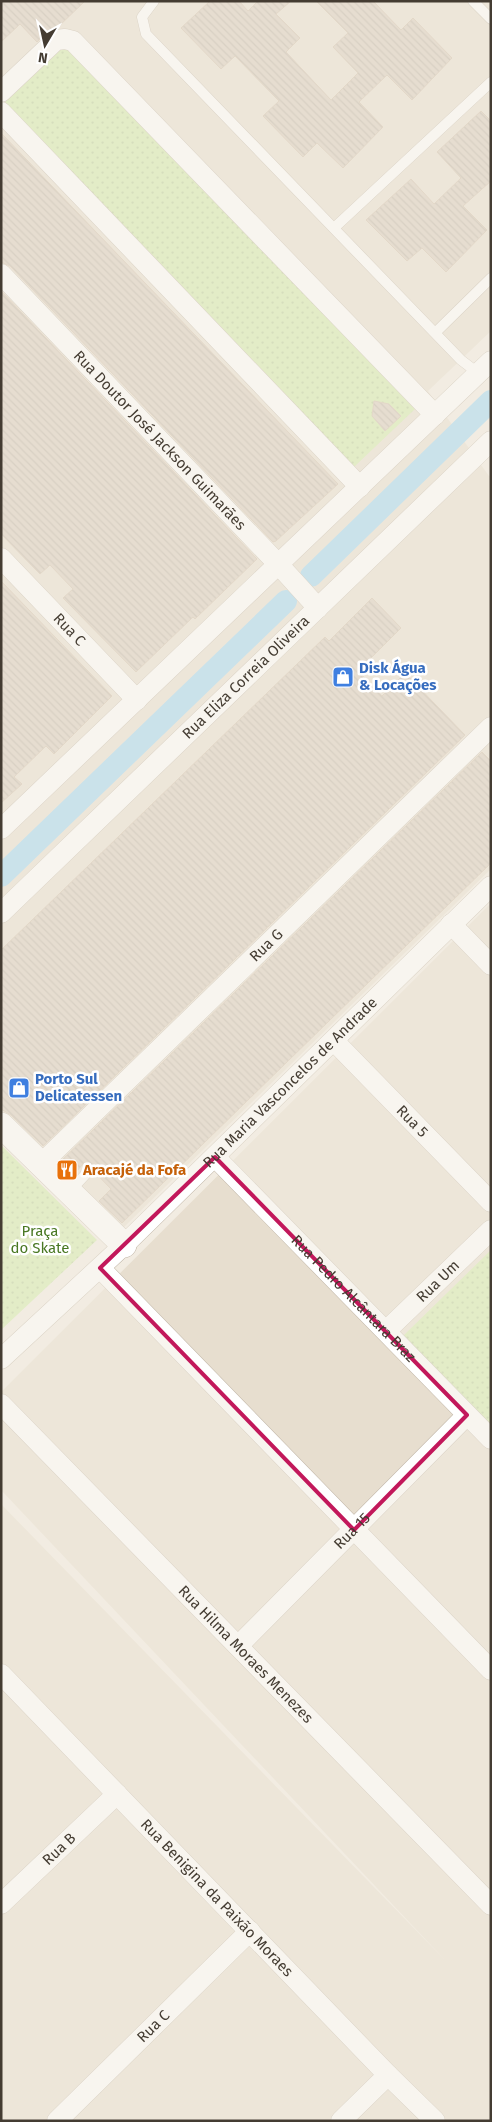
<svg xmlns="http://www.w3.org/2000/svg" width="492" height="2122" viewBox="0 0 492 2122" font-family="'Fira Sans',sans-serif">
<defs>
<pattern id="park-dots" width="8" height="8" patternUnits="userSpaceOnUse" patternTransform="scale(1.25)"><rect width="8" height="8" fill="#d0eaa7"/><path d="M2 2h.1M6 6h.1" fill="none" stroke="#b4ca90" stroke-width="1.8" stroke-linecap="round"/></pattern>
<pattern id="building-back-hatch" width="6" height="6" patternUnits="userSpaceOnUse" patternTransform="scale(1.25)"><rect width="6" height="6" fill="#d7caba"/><path d="M-1 5l2 2M0 0l6 6M5-1l2 2" fill="none" stroke="#baaea0"/></pattern>
</defs>
<rect width="100%" height="100%" fill="#f2ece2"/>
<path fill="#e7decf" d="M1 1H491V331L428 391 489 476 491 475V869L120 1231 1 1110Z
M491 903V2121H1V1504L445 1960 1 1490V1392Z"/>
<path fill="url(#park-dots)" d="M66 44 415 409 354 467 5 102Z
M1 1145 97 1240 1 1330Z
M491 1250V1425L403 1336Z"/>
<g fill="none" stroke-linecap="round" stroke-linejoin="round">
<path stroke="#99d5f4" stroke-width="22" d="M311 576 491 401
M1 876 286 601"/>
</g>
<path fill="url(#building-back-hatch)" stroke="#d0bea9" d="M1 1H85L57 28 48 31 37 42 20 24 1 42Z
M210 1H239L248 11 258 1H291L276 14 300 38 286 52 331 100 358 73 333 47 348 33 316 1H373L401 30 413 18 452 58 412 100 387 75 359 102 383 127 343 168 317 143 303 157 263 116 279 101 235 56 221 69 181 28Z
M481 111 491 121V181L463 206 487 230 446 272 422 248 407 261 366 220 411 179 434 204 461 178 437 152Z
M1 133 338 484 276 541 273 542 10 266 1 262Z
M1 291 257 559 195 619 193 617 136 672 63 598 73 589 50 565 40 574 1 534Z
M374 401 389 404 401 416 385 431 372 416Z
M1 581 112 696 54 754 46 746 14 777 22 784 1 803Z
M372 598 401 628 358 671 382 696 405 673 465 735 43 1146 11 1115 1 1109V950L325 637 329 641Z
M482 752 491 761V863L122 1223 99 1201 111 1189 85 1162 73 1175 60 1162Z"/>
<g fill="none" stroke-linecap="round" stroke-linejoin="round">
<g stroke="#c1b6a7" stroke-width="11">
<path id="service" d="M154 1 142 17 146 34 461 360 478 373
M473 1 491 19
M334 228 491 82
M435 333 491 278
M70 1191 85 1175"/>
</g>
<g stroke="#c1b6a7" stroke-width="21">
<g id="minor">
<path d="M1 92 56 40 65 39 73 41 435 415"/>
<path d="M1 112 360 487"/>
<path id="s1" d="M1 274 279 565 318 608"/>
<path id="s2" d="M1 558 137 700"/>
<path d="M1 829 491 361"/>
<path id="s3" d="M1 913 491 441"/>
<path d="M451 924 491 965"/>
<path id="s4" d="M334 1041 491 1202"/>
<path id="s5" d="M215 1157 491 1439"/>
<path id="s6" d="M41 1164 491 727"/>
<path d="M100 1268 491 1670"/>
<path id="s7" d="M386 1331 491 1230"/>
<path id="s8" d="M1 1359 124 1245 491 886"/>
<path id="s9" d="M1 1404 491 1905"/>
<path id="s10" d="M238 1646 467 1415"/>
<path id="s11" d="M1 1674 388 2075 435 2121"/>
<path id="s12" d="M1 1904 117 1794"/>
<path id="s13" d="M57 2121 250 1931"/>
<path d="M341 2121 388 2075"/>
</g>
</g>
<g stroke="#c1b6a7" stroke-width="26">
<path id="tertiary" d="M1 1125 124 1245"/>
</g>
<use href="#service" stroke="#fff" stroke-width="10"/>
<use href="#minor" stroke="#fff" stroke-width="20"/>
<use href="#tertiary" stroke="#fff" stroke-width="25"/>
</g>
<path d="M0 0H492V2122H0ZM215 1157 467 1415 354 1530 100 1268Z" fill="#f2ece2" fill-opacity=".55" fill-rule="evenodd"/>
<path fill="none" stroke="#c2185b" stroke-width="4" stroke-linejoin="round" d="M215 1157 467 1415 354 1530 100 1268Z"/>
<defs>
<g id="shop-square" transform="scale(1.125)"><rect x="-9" y="-9" width="18" height="18" rx="4" fill="#3f7fe0" stroke="#fff"/><path d="M-5-2.5h2.3a2.7 3.5 0 0 1 5.4 0H5L5.5 6h-11ZM-1.5-2.5h3a1.5 2.3 0 0 0-3 0Z" fill="#fff"/></g>
<g id="restaurant-square" transform="scale(1.125)"><rect x="-9" y="-9" width="18" height="18" rx="4" fill="#e8710a" stroke="#fff"/><path d="M-5-6h1v4h1v-4h1v4h1v-4h1v5L-1.5 .5V6h-2V.5L-5-1ZM5-6V6H3V1.5H1.5Q1.5-4 5-6Z" fill="#fff"/></g>
</defs>
<g fill-rule="evenodd">
<use href="#shop-square" x="343" y="677"/>
<use href="#shop-square" x="19" y="1088"/>
<use href="#restaurant-square" x="67" y="1170"/>
</g>
<g text-anchor="middle" dominant-baseline="central" stroke-width="5" stroke-linejoin="round" paint-order="stroke">
<g font-size="15" fill="#443c32" stroke="#fff">
<text stroke="none"><textPath href="#s1" startOffset="230">Rua Doutor José Jackson Guimarães</textPath></text>
<text stroke="none"><textPath href="#s2" startOffset="99">Rua C</textPath></text>
<text stroke="none"><textPath href="#s3" startOffset="340">Rua Eliza Correia Oliveira</textPath></text>
<text stroke="none"><textPath href="#s6" startOffset="314">Rua G</textPath></text>
<text stroke="none"><textPath href="#s8" startOffset="400">Rua Maria Vasconcelos de Andrade</textPath></text>
<text stroke="none"><textPath href="#s4" startOffset="112">Rua 5</textPath></text>
<text stroke="none"><textPath href="#s7" startOffset="72">Rua Um</textPath></text>
<text stroke="none"><textPath href="#s5" startOffset="198">Rua Pedro Alcântara Braz</textPath></text>
<text stroke="none"><textPath href="#s10" startOffset="162">Rua 15</textPath></text>
<text stroke="none"><textPath href="#s9" startOffset="350">Rua Hilma Moraes Menezes</textPath></text>
<text stroke="none"><textPath href="#s12" startOffset="80">Rua B</textPath></text>
<text stroke="none"><textPath href="#s11" startOffset="311">Rua Benigina da Paixão Moraes</textPath></text>
<text stroke="none"><textPath href="#s13" startOffset="135">Rua C</textPath></text>
</g>
<g font-size="15" font-weight="bold" fill="#366cbe" stroke="#fff" text-anchor="start">
<text x="359" y="668">Disk Água<tspan x="359" dy="17">&amp; Locações</tspan></text>
<text x="35" y="1079">Porto Sul<tspan x="35" dy="17">Delicatessen</tspan></text>
</g>
<g font-size="15" font-weight="bold" fill="#c56008" stroke="#fff" text-anchor="start">
<text x="83" y="1170">Aracajé da Fofa</text>
</g>
<g font-size="15" fill="#497823" stroke="#fff">
<text x="40" y="1231">Praça<tspan x="40" dy="17">do Skate</tspan></text>
</g>
</g>
<rect width="492" height="2122" fill="none" stroke="#443c32" stroke-width="5"/>
<g transform="translate(45 45) rotate(189)" stroke="#ffffff" stroke-width="4" paint-order="stroke">
<path d="M0-4L9 19L0 12L-9 19Z" fill="#443c32"/>
<text y="-8" font-size="14" font-weight="bold" text-anchor="middle" fill="#443c32">N</text>
</g>
</svg>
